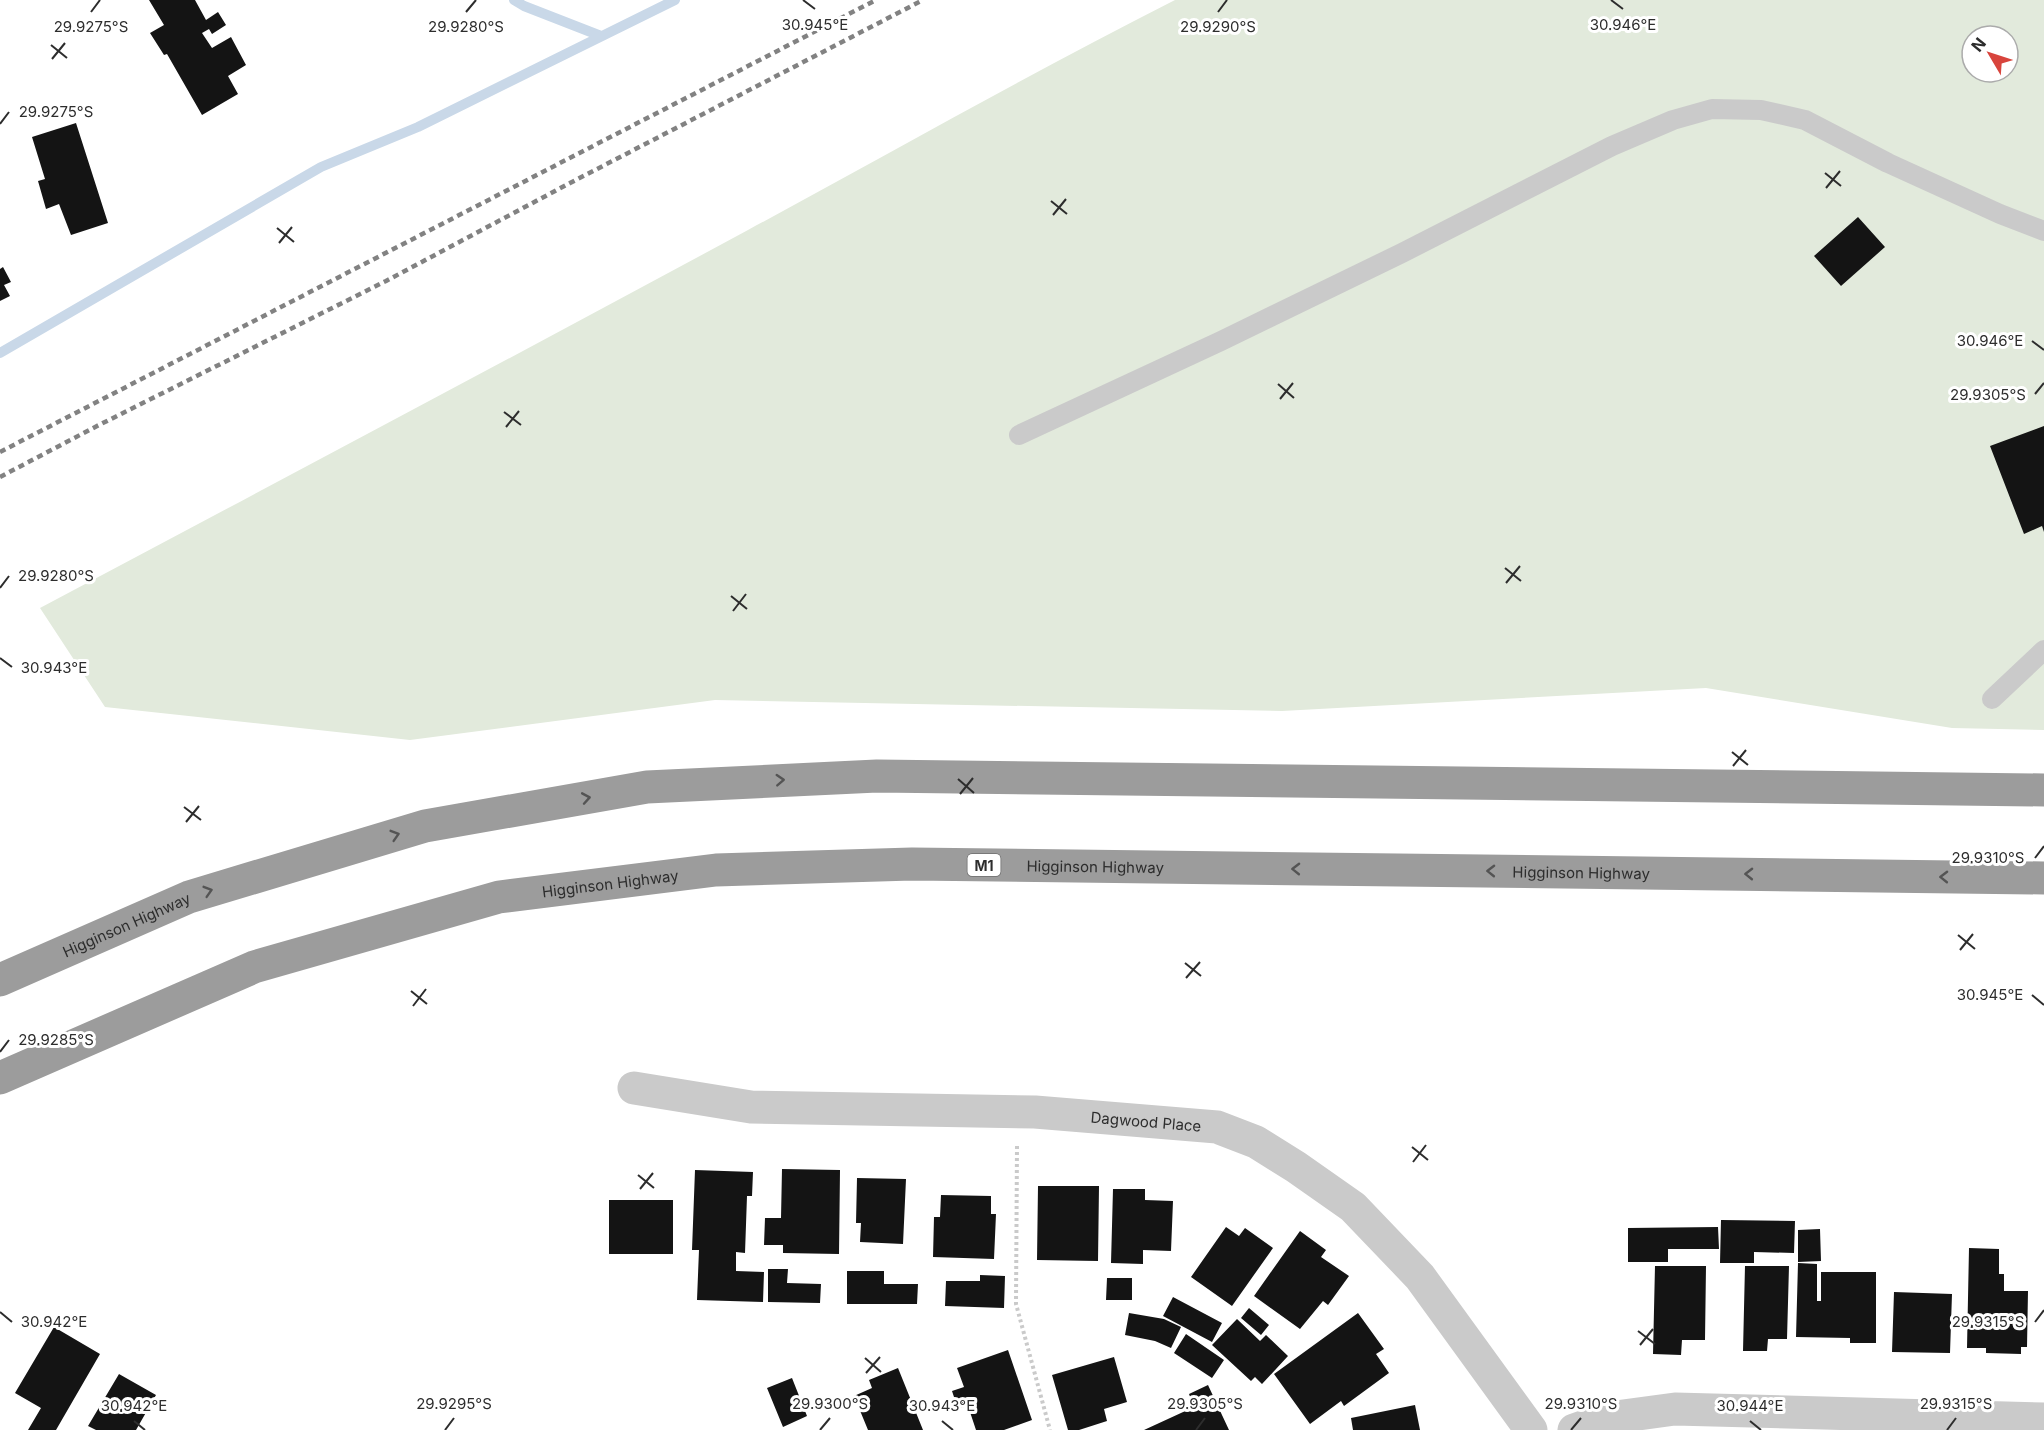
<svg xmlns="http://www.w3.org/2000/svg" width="2044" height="1430" viewBox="0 0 2044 1430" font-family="Inter,sans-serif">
<rect width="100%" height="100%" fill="#fff"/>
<path fill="#e2eadc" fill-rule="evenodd" d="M1175 0H2044V730L1952 728 1706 688 1282 711 715 700 410 740 105 707 40 608C277 482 513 357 748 230 890 153 1031 73 1175 0ZM1972 36H2008V72H1972Z"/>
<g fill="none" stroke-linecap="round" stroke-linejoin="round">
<path stroke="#c9d8e8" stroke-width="10" d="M514 0 524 6 601 36
M0 353 321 167 418 127 675 0"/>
</g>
<path fill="#141414" d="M149 0H195L206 20 218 12 226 25 212 34 209 29 202 33 212 48 231 37 246 65 228 76 238 94 202 115 167 54 164 55 150 33 164 25Z
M76 123 108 223 71 235 59 204 46 209 38 181 45 179 32 137Z
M1858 217 1885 247 1841 286 1814 256Z
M3 267 11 282 4 285 10 296 0 301V269Z
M2044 426V532L2042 526 2024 534 1990 446Z
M782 1169 840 1170 839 1254 783 1253V1245H764L765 1218H781Z
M695 1170 753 1172 752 1196H747L745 1253 736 1252V1271L764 1272 763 1302 697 1300 699 1250H692Z
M857 1178 906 1179 903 1244 860 1242 861 1223H856Z
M1038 1186H1099L1098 1261 1037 1260Z
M1113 1189H1145V1200L1173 1201 1171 1251 1143 1250V1264L1111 1263Z
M941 1195 991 1196V1214H996L994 1259 933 1257 934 1217H940Z
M609 1200H673V1254H609Z
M1721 1220 1795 1221 1794 1253 1754 1252V1263H1720Z
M1226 1227 1239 1236 1245 1228 1273 1248 1232 1306 1191 1277Z
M1718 1227 1719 1249H1668V1262H1628V1228Z
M1820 1229 1821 1261 1798 1262V1230Z
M1300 1231 1326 1250 1321 1257 1349 1276 1328 1305 1323 1301 1300 1329 1254 1296Z
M1969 1248 1999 1249V1274H2004V1291H2028L2027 1347H2021V1354L1986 1353V1348H1967Z
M1798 1263 1817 1264V1301H1821V1272H1876V1343H1850V1338L1796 1337Z
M1655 1266H1706L1705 1340H1682L1681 1355 1653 1354Z
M1745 1266H1789L1787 1339H1768L1767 1351H1743Z
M768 1269H788L787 1283 821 1284 820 1303 768 1302Z
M847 1271H884V1284H918L917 1304H847Z
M980 1275 1005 1276 1004 1308 945 1306 946 1281H980Z
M1107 1278H1132V1300H1106Z
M1894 1292 1952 1294 1950 1353 1892 1352Z
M1173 1297 1222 1323 1212 1342 1163 1316Z
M1249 1308 1269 1325 1261 1335 1241 1318Z
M1129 1313 1164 1319 1181 1327 1171 1348 1155 1341 1125 1335Z
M1358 1313 1384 1349 1376 1354 1389 1373 1344 1406 1341 1401 1310 1424 1274 1374Z
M1237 1319 1260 1341 1266 1335 1288 1356 1262 1384 1255 1377 1251 1381 1212 1345Z
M54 1327 100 1354 56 1430H28L41 1408 15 1393Z
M1186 1334 1224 1360 1212 1378 1174 1353Z
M1008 1350 1032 1420 1004 1430H976L968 1406 958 1409 952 1391 964 1387 957 1368Z
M1114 1357 1127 1402 1104 1409 1107 1421 1079 1430H1068L1052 1375Z
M898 1368 923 1430H868L854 1396 872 1388 869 1380Z
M119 1374 156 1395 136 1430H96L88 1426Z
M792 1378 807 1416 783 1427 767 1388Z
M1208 1385 1229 1430H1144L1194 1407 1189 1394Z
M1415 1405 1420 1430H1353L1351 1418Z"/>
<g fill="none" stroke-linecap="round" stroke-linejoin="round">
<path stroke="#cacaca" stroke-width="4" stroke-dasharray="3 3" stroke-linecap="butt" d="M1017 1146 1016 1304 1050 1430"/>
<path stroke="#cacaca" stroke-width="20" d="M1019 435 1221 341 1402 253 1612 146 1673 120 1712 109 1761 110 1805 120 1888 163 2000 214 2044 231
M1992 699 2044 650"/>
<g stroke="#cacaca" stroke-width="33">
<path id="s1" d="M634 1088 751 1107 1035 1112 1217 1127 1256 1142 1296 1167 1353 1207 1420 1277 1531 1430"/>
<path d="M1574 1430 1608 1418 1675 1409 2044 1419"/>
</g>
<g stroke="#9c9c9c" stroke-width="33">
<path id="s2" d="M0 980 189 897 425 826 647 787 877 776 2044 790"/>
<path id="s3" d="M0 1078 254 967 499 897 716 870 912 864 2044 878"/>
</g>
<path stroke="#828282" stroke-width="4.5" stroke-dasharray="6 4.5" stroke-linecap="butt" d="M0 452 876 0
M0 477 97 426 386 281 570 183 923 0"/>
</g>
<defs><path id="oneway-chevron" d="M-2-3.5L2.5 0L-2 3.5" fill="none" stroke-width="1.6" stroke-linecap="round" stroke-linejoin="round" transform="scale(1.5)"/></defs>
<g stroke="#545454">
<use href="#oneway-chevron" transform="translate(780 780) rotate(-3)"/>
<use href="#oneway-chevron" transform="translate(586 798) rotate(-10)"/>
<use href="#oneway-chevron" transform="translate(395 835) rotate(-17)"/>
<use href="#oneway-chevron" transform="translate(1296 869) rotate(-179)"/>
<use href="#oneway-chevron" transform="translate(1491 871) rotate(-179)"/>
<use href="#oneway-chevron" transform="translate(1749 874) rotate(-179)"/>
<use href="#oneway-chevron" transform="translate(1944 877) rotate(-179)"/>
<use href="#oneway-chevron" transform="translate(208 891) rotate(-17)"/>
</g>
<path fill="none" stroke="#2d2d2d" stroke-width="2" d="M803 0 815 9M1611 0 1623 9M91 12 100 0M466 12 476 0M1218 12 1227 0M51 45 67 58M52 59 65 43M0 124 9 112M1825 173 1841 186M1826 188 1840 171M1051 201 1067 214M1053 215 1066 199M277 228 294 242M279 243 292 227M2032 341 2044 350M1278 384 1294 398M2035 394 2044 383M1280 399 1293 383M504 412 521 425M506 427 519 411M1505 568 1521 581M1506 583 1520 566M0 588 9 576M731 596 747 609M733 611 746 594M0 658 12 667M1732 752 1748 765M1733 766 1746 750M958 779 974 793M960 794 973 778M184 807 201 820M186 822 199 806M2035 858 2044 846M1958 935 1975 949M1960 950 1973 934M1185 963 1201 976M1186 978 1200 962M411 991 427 1004M2032 995 2044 1005M413 1006 426 989M0 1052 9 1040M1412 1147 1428 1160M1413 1162 1426 1145M638 1175 654 1188M640 1189 653 1173M0 1312 12 1322M2035 1322 2044 1310M1638 1331 1655 1344M1640 1345 1653 1329M865 1358 881 1372M866 1373 880 1357M134 1421 145 1430M942 1421 953 1430M1750 1421 1761 1430M445 1430 454 1418M820 1430 830 1418M1196 1430 1205 1418M1571 1430 1581 1418M1947 1430 1956 1418"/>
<g text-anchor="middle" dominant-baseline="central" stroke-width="6" stroke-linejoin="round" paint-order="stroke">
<rect fill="#fff" stroke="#6c6c6c" stroke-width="1.5" x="967.5" y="854" width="33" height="22" rx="4.5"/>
<g font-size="14" font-weight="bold" fill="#2d2d2d">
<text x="984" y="865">M1</text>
</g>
<g font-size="15" fill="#2d2d2d" stroke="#fff">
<text stroke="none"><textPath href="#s3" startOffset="1130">Higginson Highway</textPath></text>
<text stroke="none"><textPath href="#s3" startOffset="1616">Higginson Highway</textPath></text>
<text stroke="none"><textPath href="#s3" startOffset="644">Higginson Highway</textPath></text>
<text stroke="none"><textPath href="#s2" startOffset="138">Higginson Highway</textPath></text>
<text stroke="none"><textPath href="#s1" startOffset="514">Dagwood Place</textPath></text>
</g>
</g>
<g font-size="15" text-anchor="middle" fill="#2d2d2d" stroke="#fff" stroke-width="6" stroke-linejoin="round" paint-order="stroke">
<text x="815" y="30">30.945°E</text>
<text x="1623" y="30">30.946°E</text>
<text x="91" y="32">29.9275°S</text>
<text x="466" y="32">29.9280°S</text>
<text x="1218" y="32">29.9290°S</text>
<text x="56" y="117">29.9275°S</text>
<text x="1990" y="346">30.946°E</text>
<text x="1988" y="400">29.9305°S</text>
<text x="56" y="581">29.9280°S</text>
<text x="54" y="673">30.943°E</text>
<text x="1988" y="863">29.9310°S</text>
<text x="1990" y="1000">30.945°E</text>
<text x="56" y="1045">29.9285°S</text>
<text x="54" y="1327">30.942°E</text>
<text x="1988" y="1327">29.9315°S</text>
<text x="454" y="1409">29.9295°S</text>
<text x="830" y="1409">29.9300°S</text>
<text x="1205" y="1409">29.9305°S</text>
<text x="1581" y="1409">29.9310°S</text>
<text x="1956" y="1409">29.9315°S</text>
<text x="134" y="1411">30.942°E</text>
<text x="942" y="1411">30.943°E</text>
<text x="1750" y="1411">30.944°E</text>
</g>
<g transform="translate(1990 54) rotate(309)"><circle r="28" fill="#ffffff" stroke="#ababab" stroke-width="1.5"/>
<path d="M0-4.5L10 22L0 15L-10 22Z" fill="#d8443c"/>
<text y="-9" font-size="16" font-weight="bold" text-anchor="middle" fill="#2d2d2d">N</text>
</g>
</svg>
